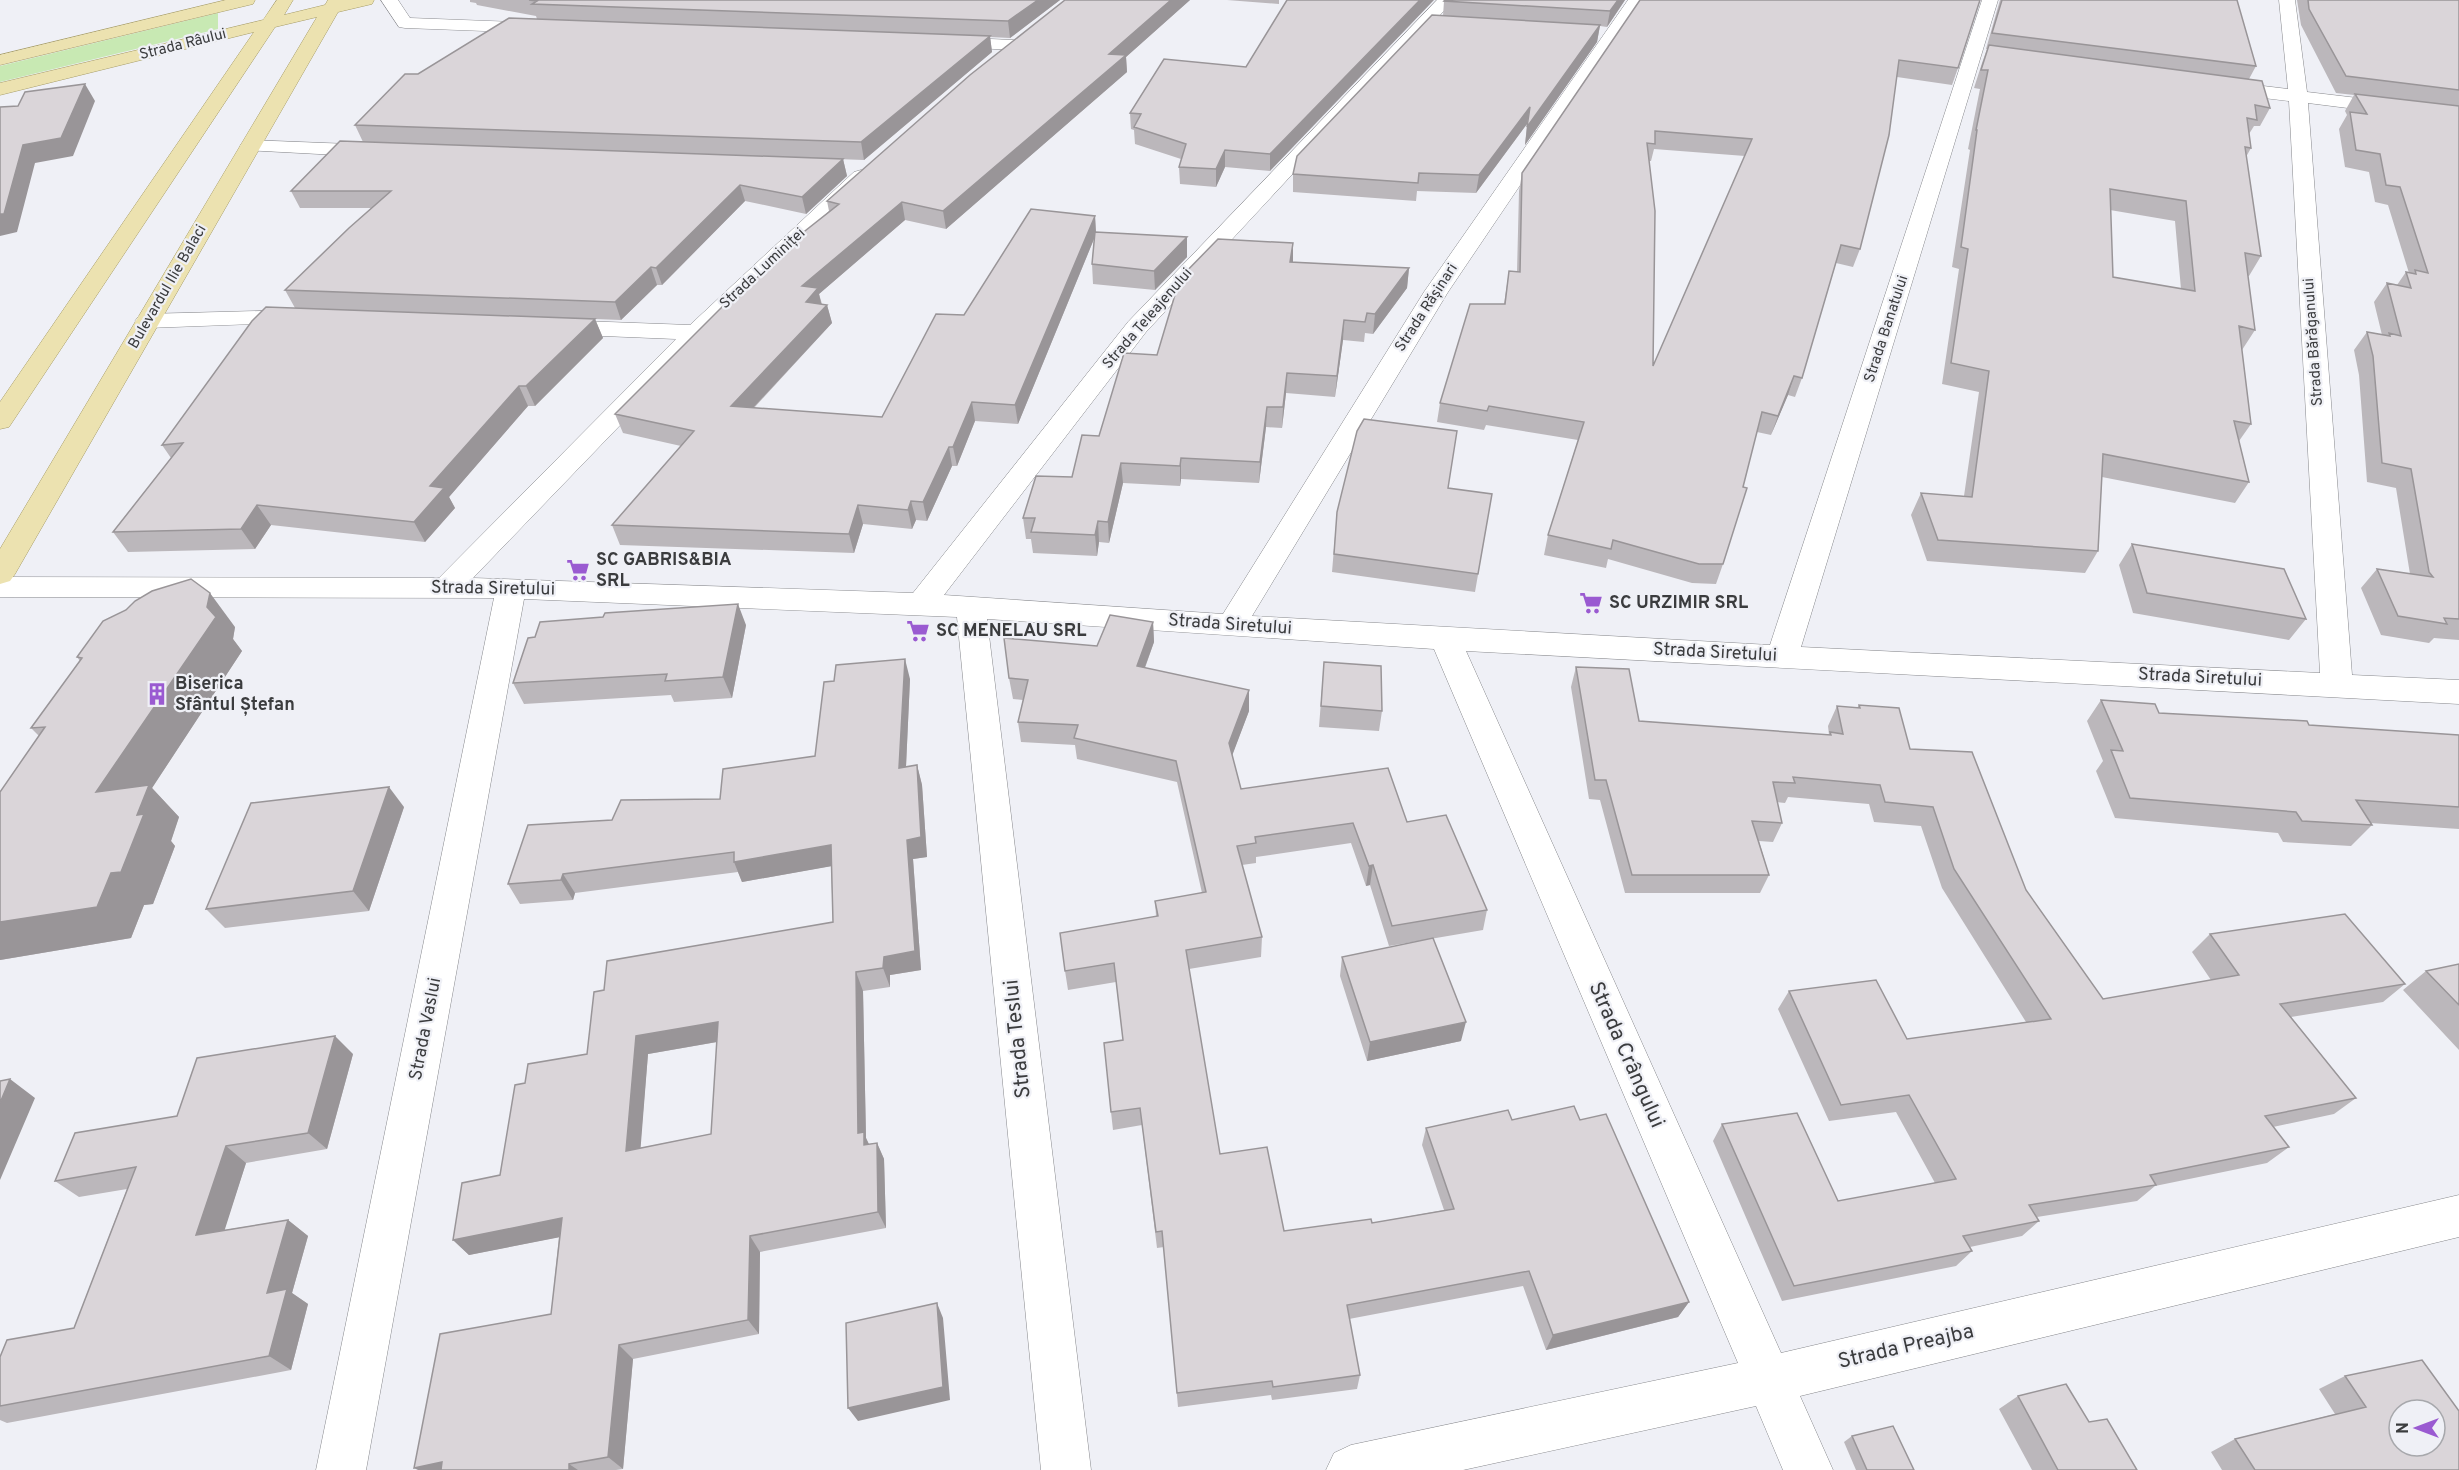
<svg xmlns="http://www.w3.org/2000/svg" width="2459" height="1470" viewBox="0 0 2459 1470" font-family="Overpass,sans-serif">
<rect width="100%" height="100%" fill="#eff0f6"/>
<path fill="#c8e9b3" d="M218 13V29L0 82V66Z"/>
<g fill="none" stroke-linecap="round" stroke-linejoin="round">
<g stroke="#87888c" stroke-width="1">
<path id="minor" d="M381 0H398L410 18 540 23 546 24 549 28 546 32 540 33 405 28 399 27Z
M1437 0H1454L1146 332 944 595 1223 614 1424 292 1628 0H1645L1448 292 1252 616 1770 645 1982 0H1998L1801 647 2320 673 2289 101 2222 93 2215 91 2213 87 2215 83 2222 81 2288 89 2279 0H2295L2307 92 2459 110V122L2308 103 2352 675 2459 680V704L1466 651 1781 1353 2459 1195V1237L1800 1396 1833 1470H1783L1756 1406 1463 1470H1326L1334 1453 1351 1445 1738 1363 1434 649 987 619 1091 1470H1041L957 617 524 599 366 1470H316L494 598 0 597V577L439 578 676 339 554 334 545 332 542 327 545 322 554 320 690 325 854 172 861 170 868 172 871 176 868 180 705 337 473 578 913 593 1128 322Z
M945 37 1013 40 1019 41 1022 45 1019 49 1013 50 939 46 936 42 939 38Z
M250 140 375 145 382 147 385 151 382 155 375 157 243 150 240 146 243 142Z
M298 310 306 312 310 317 306 322 147 328 139 326 135 321 139 316 147 314Z"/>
</g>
<g stroke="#a69c66" stroke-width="1">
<path id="major" d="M226 0H255L253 4 0 65V55Z
M277 0H293L284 15 325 5 328 0H374L372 4 338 12 15 574 10 581 0 584V549L317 17 275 27 13 421 9 427 0 429V402L254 32 0 95V83L263 20Z"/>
</g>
<use href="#minor" fill="#fff" fill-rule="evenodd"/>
<use href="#major" fill="#ece2b0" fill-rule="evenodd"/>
</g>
<path fill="#bbb7bb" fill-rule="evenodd" d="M470 0H1060L1010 38 990 37 992 52 864 160 363 142 355 125 537 19 536 16 477 5 476 3 470 2Z
M1065 0H1190L1126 57 1127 72 946 229 905 220 819 294 822 304 827 305 832 323 754 408 882 417 964 315 1095 216 1096 232 1187 237V257L1155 290 1093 284 1092 264 1094 239 1018 424 975 421 957 466H952L927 521 916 520 912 529 863 524 854 553 620 545 612 525 681 446 623 433 615 414 829 211 827 201Z
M1227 0H1279V4Z
M1287 0 1270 171 1225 167 1216 187 1180 184 1179 167 1181 159 1135 144 1134 130 1131 129 1130 113 1246 67Z
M1625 0 1607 27 1600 26 1597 42 1525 145 1527 124 1476 193 1417 191 1416 201 1293 192V174L1443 16 1444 1Z
M1640 0 1958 68 1952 85 1897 77 1860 249 1853 267 1836 263 1802 378 1795 397 1788 395 1771 435 1757 432 1723 564 1716 584 1692 583 1608 559 1606 568 1544 555 1548 535 1578 440 1486 425 1484 430 1437 422 1440 403 1504 304 1509 271 1517 272 1519 191 1522 173ZM1654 149 1745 156 1653 366 1649 161H1651Z
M2000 0H2237L2256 66 2249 79 2270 108 2260 126H2254L2249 134 2251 148 2246 157 2261 256 2249 276H2248L2255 330 2242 350 2251 424 2239 441 2249 482 2235 503 2102 477 2098 551 2085 573 1927 561 1911 515 1921 493 1964 496 1979 392 1942 384 1959 269 1952 267 1970 150 1968 149 1980 89 1974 88 1982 63 1987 49H1986ZM2110 210 2175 221 2181 289 2113 277Z
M2297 0H2459V640L2434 638 2429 643 2381 635 2361 588 2377 569 2410 574 2396 488 2367 482 2359 375 2354 350 2367 332 2382 335 2374 302 2387 283 2397 285 2406 272 2409 273 2388 205 2375 202 2369 172 2345 167 2339 129 2347 115 2345 111 2354 95 2336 93 2301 25Z
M843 159 847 176 806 214 745 201 662 285H657L621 320 595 319 603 338 535 406H528L449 497 455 508 425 542 271 525 255 549 128 552 113 532 171 458 162 445 295 308 285 290 371 208H300L291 191Z
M1293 243V262L1409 268 1407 288 1373 334 1365 333 1364 342 1343 340 1335 397 1286 393 1282 428 1266 427 1259 483 1181 479 1180 486 1123 483 1109 543 1099 542 1097 556 1033 553 1031 539H1026L1023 518 1072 477 1099 436 1157 355Z
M1448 488 1492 494 1475 592 1332 572 1337 512Z
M2132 544 2306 619 2289 640 2133 613 2119 565Z
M1153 622 1154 642 1145 668 1249 711 1232 755 1241 789 1407 822 1487 910 1483 930 1389 946 1370 885 1366 886 1351 843 1256 857V863L1242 865 1262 937 1261 957 1189 969 1220 1154 1284 1231 1372 1223 1444 1210 1422 1145 1426 1128 1512 1120H1580L1689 1302 1678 1317 1546 1350 1523 1286 1349 1319 1360 1375 1357 1389 1272 1400 1271 1395 1178 1407 1164 1247 1157 1248 1142 1125 1113 1130 1111 1112 1123 1040 1116 982 1068 990 1065 971 1156 916 1155 901 1202 893 1177 782 1077 759 1075 745 1021 742 1018 722 1023 700 1013 699 1009 678 1097 646Z
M746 625 732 698 674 702 671 695 524 704 513 683Z
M235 627 233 639 242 651 152 788 179 817 171 841 175 846 153 904 144 905 131 938 0 960V792L39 736 31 728 80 661 77 657Z
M1324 662 1382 711 1379 731 1319 727Z
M1576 667 1639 721 1829 735 1828 726 1837 706 1857 708 1859 705 1910 749 2026 890 2103 999 2211 980 2192 952 2210 934 2405 984 2383 1002 2291 1017 2356 1098 2334 1114 2273 1127 2289 1147 2267 1163 2155 1186 2137 1201 2037 1217 2039 1221 2022 1236 1970 1247 1972 1251 1956 1266 1782 1301 1713 1141 1722 1124 1838 1201 1935 1183 1896 1112 1829 1121 1778 1009 1789 991 1907 1039 2026 1022 1942 888 1921 826 1874 822 1869 804 1788 797 1785 803 1777 802 1782 823 1773 842 1759 841 1769 875 1760 893H1625L1600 800 1589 799 1571 687Z
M910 679 906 767 917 765 922 785 927 857 913 859 921 970 890 975V987L863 991 866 1138 869 1144 877 1143 884 1159 886 1228 760 1252 759 1334 633 1359 623 1469 616 1470H418L551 1314 559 1237 469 1255 453 1240 500 1175 525 1083 587 1054 604 990 833 922 831 866 742 882 738 872 575 893 573 900 520 904 508 884 612 820 720 799 815 756ZM717 1042 711 1134 640 1148 648 1054Z
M2101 700 2159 713 2309 725 2459 735V829L2370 823 2372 825 2351 846 2283 842 2278 833 2115 818 2096 771 2103 761 2087 721Z
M404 807 369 911 225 928 206 909Z
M1342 957 1461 1041 1367 1061 1340 976Z
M2459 964V1050L2403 990 2426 971Z
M353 1054 327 1149 246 1163 224 1230 288 1220 308 1236 292 1293 308 1304 291 1370 7 1423 0 1420V1357L74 1328 127 1189 79 1197 55 1181Z
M2345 1376 2459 1470H2222L2211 1452 2235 1439 2335 1414 2319 1389Z
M2018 1396 2089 1422 2137 1470H2032L1999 1409Z
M1852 1436 1914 1470H1856L1844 1442Z"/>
<path fill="#999598" d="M1038 0H1060L1010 38 1008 21Z
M1171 0H1190L1126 57 1127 72 946 229 943 211 1109 54Z
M1420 0H1434L1270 171V154Z
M1618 0H1625L1607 27 1610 11Z
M1600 25 1597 42 1525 145 1527 127Z
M990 36 992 52 864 160 861 142Z
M85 84 95 101 73 156 35 163 17 232 0 236V214L23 145Z
M1530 107 1527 124 1476 193 1479 175Z
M1225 150V167L1216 187V169Z
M843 159 847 176 806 214 802 197Z
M740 185 745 201 662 285 656 268Z
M902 202 905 220 819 294 822 307 810 321 802 286Z
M1095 216 1096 234 1018 424 1015 405Z
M1187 237V257L1155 290 1154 271Z
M1293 243V263L1290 262Z
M651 267 657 285 621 320 615 302Z
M1409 268 1407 288 1373 334 1375 314Z
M827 305 832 323 737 425 731 406Z
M595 319 603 338 535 406 526 386Z
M1344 320 1343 340 1335 397 1337 376Z
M1287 373 1286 393 1282 428 1283 407Z
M1794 376 1788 395 1771 435 1778 416Z
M519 386 528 406 449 497 455 508 425 542 414 522 430 486Z
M972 402 975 421 957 466 953 447Z
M1267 407 1266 427 1259 483 1260 462Z
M949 447 952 466 927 521 923 502Z
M1181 458V479L1180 486V466Z
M1121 463 1123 483 1109 543 1108 522Z
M911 501 916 520 912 529 908 510Z
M257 505 271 525 255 549 241 529Z
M858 505 863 524 854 553 849 534Z
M1098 521 1099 542 1097 556 1095 535Z
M210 593 235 627 233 639 242 651 152 788 179 817 171 841 175 846 153 904 144 905 131 938 0 960V922L207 607Z
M738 604 746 625 732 698 723 677Z
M1153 622 1154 642 1138 686 1137 666Z
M905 659 910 679 905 788 899 768Z
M1249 690V711L1229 764V743Z
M917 765 922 785 927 857 913 859 921 970 890 975V987L883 968 884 957 907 840Z
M389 787 404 807 369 911 353 891Z
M831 845 838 865 742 882 734 862Z
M1373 865 1370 885 1366 886 1369 866Z
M563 874 575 893 573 900 561 880Z
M856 972 863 991 866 1138 871 1149 872 1162 858 1133Z
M718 1022 728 1040 648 1054 639 1168 626 1151 636 1036Z
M1466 1022 1461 1041 1367 1061 1370 1042Z
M335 1036 353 1054 327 1149 308 1133Z
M10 1079 35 1098 0 1180V1103Z
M877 1143 884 1159 886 1228 878 1212Z
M226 1146 246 1163 218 1251 196 1235Z
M562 1218 576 1234 469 1255 453 1240Z
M288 1220 308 1236 292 1293 308 1304 291 1370 269 1356 267 1293Z
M750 1236 760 1252 759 1334 748 1320Z
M1689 1302 1678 1317 1546 1350 1553 1335Z
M937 1303 943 1318 950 1400 858 1421 848 1408Z
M619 1345 633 1359 623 1469 608 1457Z
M442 1462 455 1470H418L414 1468Z
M569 1464 578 1470H569Z"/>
<path fill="#dad5d9" stroke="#999598" stroke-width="1.5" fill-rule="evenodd" d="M529 0H1038L1008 21 532 4 537 1Z
M1065 0H1171L1109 54 1126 55 943 211 902 202 802 286 818 288 806 302 827 305 731 406 882 417 936 314 964 315 1031 209 1095 216 1015 405 972 402 953 447H949L923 502 911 501 908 510 858 505 849 534 612 525 694 431 615 414 727 302 733 303 791 242 839 204 827 201 970 75Z
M1287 0H1420L1270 154 1225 150 1216 169 1179 167 1186 144 1134 127 1141 114 1130 113 1164 59 1246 67Z
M1445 0H1618L1610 11 1444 1Z
M1640 0H1980L1958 68 1899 60 1889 135 1860 249 1841 245 1802 378 1794 376 1778 416 1762 412 1743 487 1747 488 1723 564H1699L1613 540 1611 549 1548 535 1584 422 1489 406 1487 411 1440 403 1470 304H1505L1509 271 1520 272 1522 173ZM1655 131 1752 139 1653 366 1655 211 1647 143 1655 144Z
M2002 0H2237L2256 66 1992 33Z
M2308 0H2459V90L2346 76 2309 9Z
M1432 15 1600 25 1527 127 1530 107 1479 175 1419 173 1418 183 1293 174 1297 156Z
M509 18 990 36 861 142 355 125 405 74H418Z
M1989 45 2262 81 2270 108 2255 105 2257 120 2247 118 2251 148 2245 147 2261 256 2245 253 2255 330 2239 326 2251 424 2234 421 2249 482 2103 454 2098 551 1938 540 1921 493 1972 497 1989 371 1951 363 1968 249 1961 247 1977 130H1976L1988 70H1981ZM2110 189 2186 201 2195 291 2113 277Z
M85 84 61 138 23 145 4 214H0V107L18 106 25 92Z
M2355 94 2459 106V619L2444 618 2447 624 2398 616 2377 569 2433 577 2429 572 2411 469 2382 463 2373 356 2367 332 2390 336 2389 333 2401 336 2387 283 2411 288 2406 272 2416 274 2415 270 2428 273 2400 187 2386 185 2380 154 2356 150 2350 112 2367 114Z
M340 141 843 159 802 197 740 185 656 268 651 267 615 302 285 290 349 228 391 191H291Z
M1095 232 1187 237 1154 271 1092 264Z
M1218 239 1293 243 1290 262 1409 268 1375 314 1367 313 1365 322 1344 320 1337 376 1287 373 1283 407H1267L1260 462 1181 458 1180 466 1121 463 1108 522 1098 521 1095 535 1031 532 1035 518H1023L1036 476 1072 477 1082 435 1099 436 1124 353 1157 355 1180 278Z
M266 307 595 319 526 386H519L430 486 444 488 414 522 257 505 241 529 113 532 183 443 162 445 252 321Z
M1364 419 1457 431 1448 488 1492 494 1478 574 1334 554 1337 512 1357 431Z
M2132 544 2284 569 2306 619 2147 593Z
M191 579 210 593 207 607 216 617 96 792 149 785 137 815 144 814 121 872 111 873 97 907 0 922V792L45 727 31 728 82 658 77 657 103 621 126 610 135 601 152 591Z
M738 604 723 677 665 681 667 674 513 683 528 638 535 637 540 622 603 617 605 613Z
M1110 615 1153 622 1137 666 1249 690 1229 743 1241 789 1388 768 1407 822 1446 815 1487 910 1392 926 1373 865 1369 866 1353 823 1255 837 1256 843 1237 846 1262 937 1186 950 1220 1154 1267 1147 1284 1231 1371 1219 1372 1223 1454 1209 1426 1128 1508 1110 1512 1120 1574 1106 1580 1120 1606 1114 1689 1302 1553 1335 1529 1271 1347 1305 1360 1375 1273 1387 1272 1381 1177 1393 1162 1231 1156 1232 1140 1108 1111 1112 1104 1043 1123 1040 1114 963 1065 971 1060 933 1158 916 1155 901 1206 892 1176 761 1074 738 1078 725 1018 722 1028 680 1009 678 1004 638 1097 646Z
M905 659 899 768 917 765 921 837 907 840 915 951 884 957 883 968 856 972 858 1133 864 1132V1145L877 1143 878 1212 750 1236 748 1320 619 1345 608 1457 569 1464V1470H441L442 1462 414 1468 440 1334 551 1314 562 1218 453 1240 462 1183 500 1175 515 1085 525 1083 528 1064 587 1054 594 992 604 990 607 961 833 922 831 845 734 862V852L563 874 561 880 508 884 528 825 612 820 621 800 720 799 723 769 815 756 824 682 834 681 836 665ZM718 1022 711 1134 626 1151 636 1036Z
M1324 662 1381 666 1382 711 1321 706Z
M1576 667 1629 669 1639 721 1831 735 1830 732 1843 734 1837 706 1860 708 1859 705 1899 708 1910 749 1972 752 2026 890 2103 999 2239 975 2210 934 2345 914 2405 984 2280 1004 2356 1098 2265 1116 2289 1147 2150 1175 2156 1185 2029 1205 2039 1221 1963 1236 1972 1251 1794 1286 1722 1124 1797 1113 1838 1201 1956 1179 1909 1095 1841 1105 1789 991 1876 980 1907 1039 2051 1019 1954 869 1933 807 1885 802 1880 785 1793 777 1795 783 1773 782 1782 823 1752 821 1769 875H1632L1606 780H1595Z
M2101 700 2155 704 2159 713 2307 721 2309 725 2459 735V807L2356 800 2372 825 2302 821 2296 812 2130 798 2111 750 2123 751Z
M389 787 353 891 206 909 251 803Z
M1433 938 1466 1022 1370 1042 1342 957Z
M2459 964V1005L2426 971Z
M335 1036 308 1133 226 1146 196 1235 288 1220 267 1293 287 1289 269 1356 0 1406V1357L7 1340 74 1328 136 1167 55 1181 75 1133 177 1116 197 1058Z
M10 1079 0 1103V1081Z
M937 1303 943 1387 848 1408 846 1323Z
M2422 1360 2459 1411V1470H2255L2235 1439 2366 1407 2345 1376ZM2399 1410H2435V1446H2399Z
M2066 1384 2089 1422 2107 1419 2137 1470H2058L2018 1396Z
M1893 1426 1914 1470H1867L1852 1436Z"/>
<defs>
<g id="supermarket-bare" transform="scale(1.8)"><path d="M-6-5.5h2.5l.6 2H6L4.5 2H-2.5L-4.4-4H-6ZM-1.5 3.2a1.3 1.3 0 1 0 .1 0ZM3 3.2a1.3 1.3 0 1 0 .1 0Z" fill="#9a5ad1" stroke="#eff0f6" stroke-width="2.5" paint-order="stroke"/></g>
<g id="building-bare" transform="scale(1.8)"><path d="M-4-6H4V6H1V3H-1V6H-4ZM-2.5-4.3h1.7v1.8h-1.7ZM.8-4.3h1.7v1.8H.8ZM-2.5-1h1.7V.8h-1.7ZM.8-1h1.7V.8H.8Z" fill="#9a5ad1" stroke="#eff0f6" stroke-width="2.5" paint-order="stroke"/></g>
</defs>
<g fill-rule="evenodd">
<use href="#supermarket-bare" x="578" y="570"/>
<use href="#supermarket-bare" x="1591" y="603"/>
<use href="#supermarket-bare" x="918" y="631"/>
<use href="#building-bare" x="157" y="694"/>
</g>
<g text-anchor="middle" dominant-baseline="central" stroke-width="4.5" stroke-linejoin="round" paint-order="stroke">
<g font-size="15" fill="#3b3c3e" stroke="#eff0f6">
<text transform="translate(183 45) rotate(-14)">Strada Râului</text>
<text transform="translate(763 269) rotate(-43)">Strada Luminiței</text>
<text transform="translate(168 287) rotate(-60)">Bulevardul Ilie Balaci</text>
<text transform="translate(1427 308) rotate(-57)">Strada Rășinari</text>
<text transform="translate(1148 319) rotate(-49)">Strada Teleajenului</text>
<text transform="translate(1887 329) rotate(-72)">Strada Banatului</text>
<text transform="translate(2314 342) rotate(-94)">Strada Bărăganului</text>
</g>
<g font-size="18" font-weight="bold" fill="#3b3c3e" stroke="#eff0f6" text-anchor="start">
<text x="596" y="560">SC GABRIS&amp;BIA<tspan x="596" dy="21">SRL</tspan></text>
<text x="1609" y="603">SC URZIMIR SRL</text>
<text x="936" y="631">SC MENELAU SRL</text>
<text x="175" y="684">Biserica<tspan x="175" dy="21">Sfântul Ștefan</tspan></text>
</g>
<g font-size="18" fill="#3b3c3e" stroke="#eff0f6">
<text transform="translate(493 589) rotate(1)">Strada Siretului</text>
<text transform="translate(1230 625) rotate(4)">Strada Siretului</text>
<text transform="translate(1715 653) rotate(3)">Strada Siretului</text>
<text transform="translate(2200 678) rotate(3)">Strada Siretului</text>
<text transform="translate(426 1029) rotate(-79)">Strada Vaslui</text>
</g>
<g font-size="21" fill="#3b3c3e" stroke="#eff0f6">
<text transform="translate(1018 1039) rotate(-96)">Strada Teslui</text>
<text transform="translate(1626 1055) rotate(66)">Strada Crângului</text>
<text transform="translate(1906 1347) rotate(-13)">Strada Preajba</text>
</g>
</g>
<g transform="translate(2417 1428) rotate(270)"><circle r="28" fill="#eff0f6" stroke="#a7a8ac" stroke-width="1.5"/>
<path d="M0-4.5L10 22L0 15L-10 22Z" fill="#9a5ad1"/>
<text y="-9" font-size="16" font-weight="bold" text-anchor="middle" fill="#3b3c3e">N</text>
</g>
</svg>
